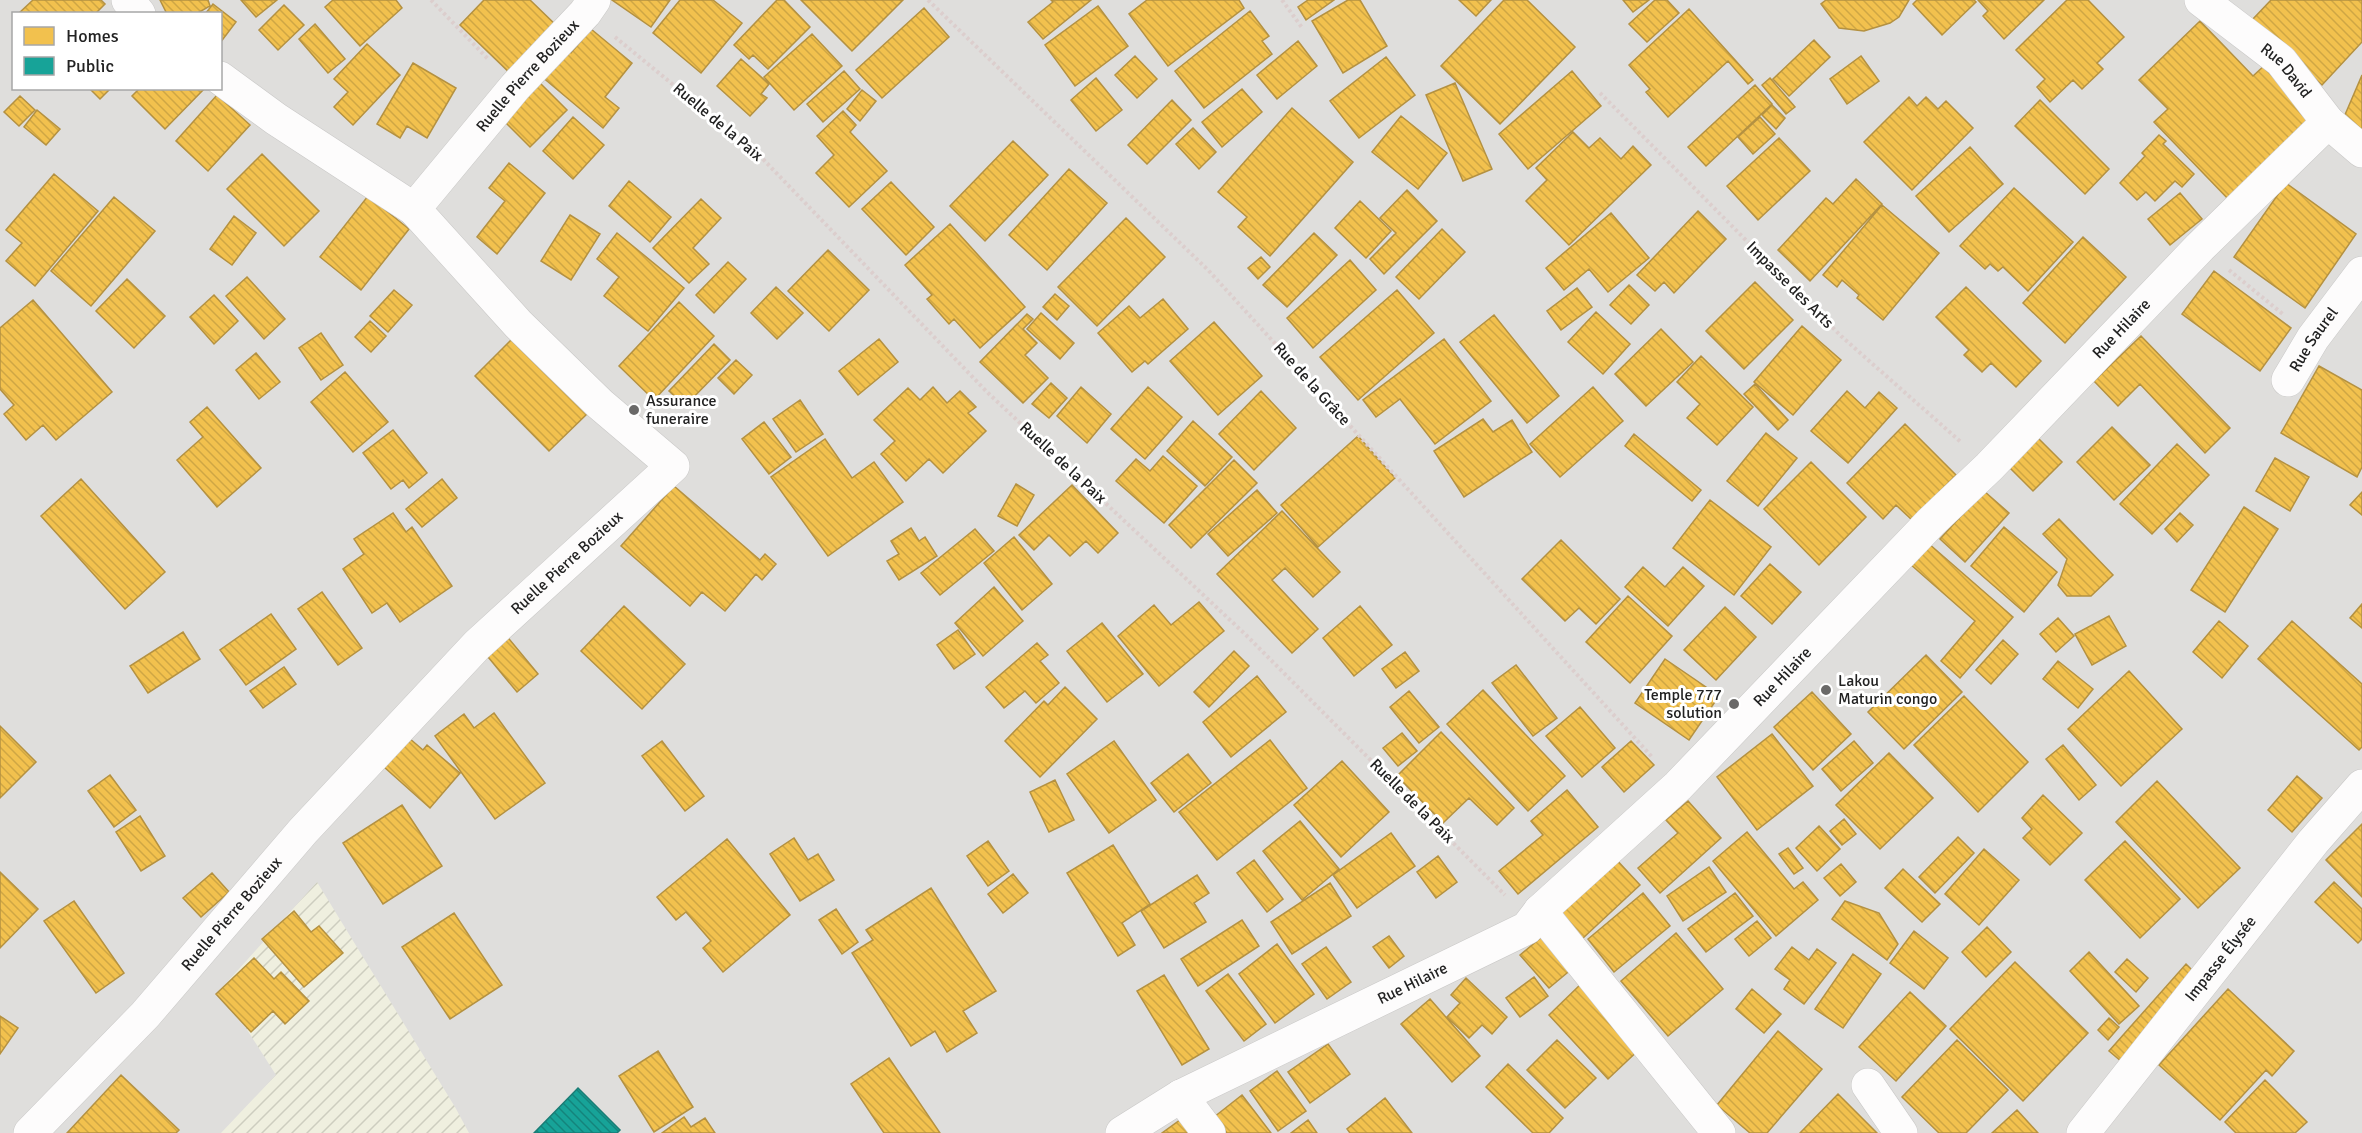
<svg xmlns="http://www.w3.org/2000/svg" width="2362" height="1133" viewBox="0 0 2362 1133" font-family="Signika,sans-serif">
<defs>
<pattern id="farmland-furrows" width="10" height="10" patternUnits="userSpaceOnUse" patternTransform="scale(1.5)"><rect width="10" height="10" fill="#efefdf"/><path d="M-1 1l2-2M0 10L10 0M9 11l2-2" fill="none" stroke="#cdcdbf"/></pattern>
<pattern id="homes-back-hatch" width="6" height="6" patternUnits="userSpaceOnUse" patternTransform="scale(1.5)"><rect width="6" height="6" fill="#f2c14e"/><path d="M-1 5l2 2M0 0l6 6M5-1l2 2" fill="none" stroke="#cfa644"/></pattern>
<pattern id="public-back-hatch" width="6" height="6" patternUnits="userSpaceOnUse" patternTransform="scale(1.5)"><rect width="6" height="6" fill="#17a398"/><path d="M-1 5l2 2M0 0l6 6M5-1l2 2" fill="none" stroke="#14847c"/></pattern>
</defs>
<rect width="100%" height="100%" fill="#f0eeeb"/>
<path fill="#dfdedc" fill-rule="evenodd" d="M0 0H2362V1133H0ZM14 14H220V88H14Z"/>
<path fill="url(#farmland-furrows)" d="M317 882 455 1107 469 1133H221L276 1075 221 989Z"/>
<path fill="url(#homes-back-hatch)" stroke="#b49141" stroke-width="1.5" d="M33 0H101L105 4 95 14H18Z
M160 0H208L210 6 196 14H167Z
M241 0H277L256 17Z
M333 0H396L402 8 360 46 325 7Z
M484 0H530L559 28 513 76 460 25Z
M612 0H670L651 27Z
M680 0H713L742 23 701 73 653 33Z
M777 0H784L810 27 768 69 753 55 749 59 734 45Z
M801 0H903L852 51Z
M1051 0H1091L1043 39 1028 22 1053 2Z
M1147 0H1239L1244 8 1168 66 1129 14Z
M1308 0H1334L1306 20 1298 7Z
M1348 0H1360L1387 46 1343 73 1312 21Z
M1459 0H1491L1476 16Z
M1504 0H1527L1575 47 1500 124 1441 66Z
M1623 0H1649L1633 12Z
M1655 0H1667L1679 13 1647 42 1629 24Z
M1826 0H1909L1899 17 1890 23 1864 31 1839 28 1821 4Z
M1917 0H1974L1976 2 1942 35 1913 4Z
M1978 0H2044L2004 39 1983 16 1988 11Z
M2067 0H2088L2124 37 2097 63 2103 69 2082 89 2073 80 2050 102 2037 87 2045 79 2016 50Z
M2271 0H2362V42L2322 85 2252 20Z
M213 4 236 22 220 43V14H205Z
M284 5 304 25 278 50 259 30Z
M1098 6 1128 46 1075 86 1045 45Z
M924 8 949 37 882 98 856 70Z
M1689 9 1753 80 1748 84 1728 61 1668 117 1646 92 1650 89 1629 65Z
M1250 11 1269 36 1262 41 1272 54 1204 108 1175 71Z
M2200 21 2253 76 2266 64 2317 117 2230 201 2154 122 2168 109 2139 80Z
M315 24 345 59 328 73 299 39Z
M591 29 632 63 605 97 619 108 603 128 541 76 565 47 571 53Z
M812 34 842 66 794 110 764 77Z
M1814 40 1830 57 1789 96 1773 79Z
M1298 41 1317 66 1277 99 1257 75Z
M367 44 400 75 353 125 334 107 348 92 334 79Z
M1135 56 1157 79 1137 98 1115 75Z
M1861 56 1879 81 1847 104 1830 79Z
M1386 57 1415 95 1359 138 1330 101Z
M741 59 769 84 761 94 767 98 750 116 717 86Z
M413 63 456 88 427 138 407 126 400 138 377 124Z
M844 71 860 89 823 122 807 104Z
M1572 71 1601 106 1528 169 1499 134Z
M2362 75V133L2341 124Z
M534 77 567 110 530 147 500 117Z
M1096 78 1122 110 1096 131 1071 100Z
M1770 78 1795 107 1786 114 1762 85Z
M1455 83 1492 169 1463 181 1426 95Z
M1755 85 1772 104 1706 166 1688 147Z
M89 88H111L100 99Z
M140 88H205L165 129 132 96Z
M1242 89 1262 112 1222 147 1202 122Z
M862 90 876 101 860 121 847 109Z
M217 95 250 125 208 171 176 141Z
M20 96 35 110 19 126 4 112Z
M1909 97 1917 106 1926 97 1938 109 1946 101 1973 128 1912 190 1864 142Z
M1172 100 1191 120 1147 164 1128 145Z
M2040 100 2109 169 2085 194 2015 126Z
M1772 105 1785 118 1776 129 1762 115Z
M1292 108 1353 162 1270 256 1238 227 1247 217 1218 192Z
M37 110 60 129 46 145 24 127Z
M843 111 856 125 850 132 887 171 849 207 816 173 834 155 817 136Z
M1401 116 1447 153 1418 189 1372 152Z
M573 117 604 145 573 179 543 151Z
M1760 117 1775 134 1753 154 1738 137Z
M1193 128 1216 152 1199 169 1176 144Z
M1573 132 1589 148 1600 138 1621 159 1633 146 1651 165 1569 245 1526 201 1547 180 1536 168Z
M2159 135 2166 141 2163 144 2194 174 2182 187 2175 181 2155 201 2146 192 2137 200 2120 183 2145 156 2142 153Z
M1779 138 1810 171 1758 220 1727 186Z
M1013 141 1048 175 985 241 950 206Z
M1970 147 2003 184 1949 232 1916 196Z
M262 154 319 211 284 246 227 189Z
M509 163 545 193 497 254 477 237 505 201 489 188Z
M1069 169 1107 203 1047 270 1009 235Z
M54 174 98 211 35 286 6 261 22 243 6 230Z
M1856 179 1882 204 1810 281 1778 250 1826 198 1833 204Z
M629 181 671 217 650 242 609 206Z
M891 182 934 227 906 255 862 209Z
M2286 183 2356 234 2305 308 2234 257Z
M2014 188 2073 242 2028 291 2003 267 1998 271 1990 264 1985 269 1960 246Z
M1407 190 1437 221 1384 274 1370 259 1396 233 1380 218Z
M2180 193 2202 219 2170 245 2148 219Z
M368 196 409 229 361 290 320 257Z
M114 197 155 231 91 306 51 271Z
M701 199 721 218 693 248 709 264 689 283 653 248Z
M1360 201 1391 231 1366 258 1335 228Z
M1882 205 1939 253 1883 320 1857 298 1859 295 1842 280 1837 287 1823 275Z
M1698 211 1726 239 1674 293 1664 282 1655 291 1637 275Z
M1611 213 1649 258 1608 292 1589 269 1564 290 1546 268Z
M570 215 600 234 571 280 541 261Z
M234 216 256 233 232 265 210 249Z
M1126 218 1165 257 1097 326 1058 287Z
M950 224 1025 307 980 348 954 319 949 324 927 299 932 295 905 265Z
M1442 229 1465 252 1419 299 1396 277Z
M617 233 684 288 648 331 604 296 619 277 597 259Z
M1314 233 1337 255 1287 307 1263 285Z
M2083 237 2126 277 2065 343 2023 303Z
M828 250 869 290 829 331 788 291Z
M1261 257 1270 267 1258 279 1248 268Z
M1350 260 1376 290 1313 348 1287 318Z
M728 262 746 279 714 313 696 295Z
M2214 271 2291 328 2260 371 2182 314Z
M247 277 285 319 264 339 226 296Z
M127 279 165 316 134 348 96 311Z
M1755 282 1793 320 1744 369 1706 331Z
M1629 285 1649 305 1631 324 1610 305Z
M776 287 803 313 777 339 751 313Z
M1966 287 2041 361 2016 387 1991 363 1982 372 1964 355 1969 350 1936 317Z
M1577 288 1592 307 1561 330 1547 311Z
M394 290 412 305 388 332 370 316Z
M1397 290 1434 333 1358 400 1320 357Z
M1055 294 1069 306 1057 320 1043 307Z
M214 295 238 321 214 344 190 317Z
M1163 299 1188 329 1148 364 1145 361 1132 372 1098 333 1129 306 1140 318Z
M33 300 112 392 56 440 43 425 26 440 4 414 14 405 0 389V328Z
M679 302 714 336 654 400 619 366Z
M1596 312 1630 344 1603 374 1568 342Z
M1041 313 1074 343 1060 359 1027 329Z
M1027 314 1033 319 1023 329 1037 343 1025 355 1048 378 1023 403 980 362Z
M1494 315 1559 396 1527 423 1460 342Z
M370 321 386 336 371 352 355 337Z
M1214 322 1262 376 1218 415 1170 361Z
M1802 326 1841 360 1793 415 1754 382Z
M1661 329 1693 362 1646 406 1615 374Z
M321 333 343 365 321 380 299 348Z
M515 336 589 412 549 451 475 376Z
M2141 336 2230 428 2205 453 2140 384 2118 406 2094 381Z
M879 339 898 362 858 395 839 371Z
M1444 339 1491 401 1435 444 1400 399 1376 417 1363 400Z
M714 344 730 360 685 406 669 391Z
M256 353 280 382 259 399 236 370Z
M1701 356 1753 407 1717 445 1687 418 1700 404 1677 382Z
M736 360 752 375 734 394 718 378Z
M2319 366 2362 390V467L2357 477 2281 433Z
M345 372 388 422 353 452 311 402Z
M1051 383 1067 398 1049 418 1032 404Z
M1755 384 1788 420 1778 430 1744 394Z
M933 387 947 403 960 391 976 407 968 413 986 431 943 473 929 459 906 481 881 454 895 441 874 420 908 388 920 400Z
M1081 387 1111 414 1087 443 1057 416Z
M1148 387 1182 417 1145 459 1111 429Z
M1593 387 1623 421 1560 477 1530 444Z
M1261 391 1296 428 1254 470 1219 434Z
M1847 391 1865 408 1879 392 1897 408 1848 463 1811 431Z
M800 400 823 434 796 452 773 419Z
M207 407 261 468 217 507 177 460 203 437 190 422Z
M1483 419 1493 432 1512 420 1532 452 1464 497 1434 451Z
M1193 421 1232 457 1205 486 1167 451Z
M764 422 791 457 769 474 742 439Z
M1905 424 1956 475 1912 520 1896 505 1883 519 1847 483Z
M2112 427 2150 465 2114 500 2077 462Z
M393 430 427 473 409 488 403 480 391 489 363 453Z
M1766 433 1797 458 1758 506 1727 481Z
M1634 434 1701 490 1692 501 1625 446Z
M1358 436 1395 478 1318 547 1281 505Z
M2038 438 2062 462 2033 491 2009 467Z
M825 439 852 478 874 462 903 502 828 556 771 477Z
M2177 444 2209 475 2152 534 2120 504Z
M1163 456 1197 486 1164 523 1116 481 1136 459 1150 471Z
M2275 458 2309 477 2290 511 2256 491Z
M1234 460 1257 483 1191 548 1169 525Z
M1811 462 1866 517 1819 565 1764 509Z
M81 479 165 572 125 609 41 516Z
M442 479 457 498 422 527 406 509Z
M1016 484 1034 495 1017 526 998 516Z
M1072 485 1118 533 1098 553 1086 541 1070 556 1049 535 1034 550 1019 535Z
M674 486 760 560 765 554 776 564 762 580 756 574 725 611 702 592 690 606 621 546Z
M1257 490 1277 513 1228 556 1208 534Z
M1984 491 2009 513 1965 562 1940 539Z
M2362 492V515L2350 505Z
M1710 500 1771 547 1734 595 1673 548Z
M2244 507 2278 529 2225 612 2191 590Z
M1282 511 1340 572 1313 597 1285 568 1272 580 1318 629 1292 653 1217 574Z
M393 513 406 532 412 527 452 586 400 622 387 603 372 613 343 569 364 554 354 539Z
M2180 513 2193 525 2177 542 2165 529Z
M2059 519 2113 575 2091 596H2067L2058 585 2067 559 2043 534Z
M2004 527 2057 572 2024 612 1971 566Z
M911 528 919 541 925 537 937 556 899 580 887 561 899 554 891 541Z
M975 529 994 551 940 595 921 573Z
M1014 537 1052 584 1022 610 984 563Z
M1561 540 1620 599 1596 624 1579 608 1565 621 1522 579Z
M1928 543 2013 617 1960 678 1941 661 1975 621 1910 564Z
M1770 564 1801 592 1772 624 1741 596Z
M1643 567 1665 587 1683 567 1704 586 1668 626 1625 587Z
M994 587 1023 621 983 656 955 623Z
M322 592 362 648 338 665 298 609Z
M1628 596 1672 636 1630 683 1586 642Z
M1199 602 1224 631 1159 686 1118 636 1154 605 1171 625Z
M2362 604V628L2350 618Z
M624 606 685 664 642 709 581 651Z
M1360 606 1392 645 1354 676 1323 638Z
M1725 607 1756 637 1716 680 1684 650Z
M271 614 296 649 246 685 220 650Z
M2109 616 2126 646 2092 665 2075 634Z
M2058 618 2074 636 2056 652 2040 634Z
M2219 621 2248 646 2222 678 2193 652Z
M2292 621 2362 684V747L2359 750 2258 659Z
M1102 623 1143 674 1107 702 1067 651Z
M958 630 975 654 954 669 937 645Z
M183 632 200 659 148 693 130 666Z
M505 634 538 674 517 692 484 652Z
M2003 640 2018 654 1991 684 1976 670Z
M1037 643 1048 655 1040 661 1059 683 1036 703 1025 691 1004 708 986 687Z
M1234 651 1249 666 1209 707 1194 692Z
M1405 652 1419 671 1396 688 1382 669Z
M1926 655 1962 692 1904 749 1868 712Z
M1665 659 1719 696 1689 740 1635 703Z
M2058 661 2093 689 2078 708 2043 679Z
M1516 665 1557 718 1533 736 1492 683Z
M284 667 296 684 263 708 250 691Z
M2129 671 2182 729 2121 786 2068 729Z
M1257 676 1286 712 1231 757 1203 722Z
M1065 687 1097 719 1040 777 1005 741 1044 701 1048 705Z
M1483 690 1565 776 1528 811 1447 724Z
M1409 691 1439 727 1419 743 1390 707Z
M1812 692 1851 734 1813 770 1774 727Z
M1964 696 2028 762 1978 812 1914 745Z
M1580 707 1615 748 1582 777 1546 736Z
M494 713 545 783 495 819 435 736 464 714 474 728Z
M0 726 36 762 0 798Z
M1441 732 1514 808 1497 825 1469 798 1443 823 1397 776Z
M1402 733 1417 751 1398 766 1383 748Z
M1772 734 1813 786 1757 830 1717 777Z
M409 738 423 750 427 745 460 773 430 808 384 767Z
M1270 740 1307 788 1217 860 1179 812Z
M662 741 704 796 685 811 642 756Z
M1114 741 1156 800 1109 833 1067 774Z
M1631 741 1654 765 1624 792 1602 767Z
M1854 741 1873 763 1841 791 1822 769Z
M2063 745 2096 785 2079 800 2046 759Z
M1889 753 1933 798 1880 849 1836 805Z
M1188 754 1211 783 1174 812 1151 783Z
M1342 761 1389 812 1341 857 1294 805Z
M110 775 136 810 114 827 88 791Z
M2297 776 2322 798 2292 832 2268 810Z
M1055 780 1074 820 1049 832 1030 792Z
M2157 781 2240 868 2198 908 2116 822Z
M1567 790 1598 827 1518 894 1499 871 1543 835 1531 821Z
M2043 795 2082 833 2050 865 2023 838 2032 829 2022 818Z
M1688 801 1721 838 1660 893 1638 868 1678 833 1666 820Z
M402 805 442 866 383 904 343 843Z
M140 816 165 856 141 871 116 832Z
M1844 819 1856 834 1842 845 1830 831Z
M1300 821 1339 869 1302 900 1263 851Z
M2362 824V897L2326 860Z
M1819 826 1840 849 1817 871 1796 848Z
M1747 832 1794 889 1803 882 1818 900 1776 936 1713 861Z
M1391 833 1415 866 1357 908 1333 875Z
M1958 837 1974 853 1935 893 1919 877Z
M794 838 808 860 818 854 834 880 800 901 770 854Z
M727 839 790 915 723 972 703 948 711 941 686 912 676 920 657 897Z
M988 841 1009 871 988 886 967 856Z
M2125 841 2180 899 2140 938 2085 880Z
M1113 845 1150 904 1122 923 1135 945 1118 956 1067 873Z
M1788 848 1803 868 1794 874 1779 854Z
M1984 849 2019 880 1979 925 1945 894Z
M1438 856 1457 882 1436 898 1417 872Z
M1614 857 1640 885 1582 939 1556 911Z
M1254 860 1283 899 1267 912 1237 873Z
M1841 864 1856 882 1840 896 1824 878Z
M1709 867 1726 892 1683 921 1667 896Z
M1903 869 1940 904 1922 922 1885 888Z
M0 872 38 909 0 948Z
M212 873 229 892 201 917 183 898Z
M1013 874 1028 893 1003 913 988 894Z
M1197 875 1209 893 1194 903 1206 922 1164 948 1141 911Z
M2334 882 2362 909V939L2358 943 2315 902Z
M1330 883 1351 916 1292 954 1271 922Z
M931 888 996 991 963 1011 977 1033 947 1052 935 1031 911 1046 852 953 873 940 866 930Z
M1643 893 1670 926 1614 972 1588 939Z
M1735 893 1753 916 1706 952 1688 929Z
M74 901 124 973 96 993 44 921Z
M1845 901 1879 913 1898 944 1887 960 1832 919Z
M836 909 858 942 842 954 819 920Z
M294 911 311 932 319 926 343 953 304 987 262 939Z
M454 913 502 985 450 1019 402 947Z
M1242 920 1259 946 1198 986 1181 959Z
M1757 921 1771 938 1749 956 1735 939Z
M1987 927 2011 952 1986 977 1962 952Z
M1914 931 1948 958 1924 989 1890 963Z
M1676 933 1723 989 1668 1036 1621 981Z
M1544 935 1573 968 1549 988 1520 955Z
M1389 936 1404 956 1389 968 1373 947Z
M1277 944 1314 994 1275 1023 1239 974Z
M1326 947 1351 982 1327 999 1302 964Z
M1792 947 1809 960 1817 949 1836 963 1804 1004 1784 989 1790 980 1775 969Z
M2089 952 2139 1006 2119 1024 2070 971Z
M1853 954 1881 974 1843 1028 1815 1009Z
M254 958 274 979 281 972 309 1001 285 1024 273 1011 251 1032 216 994Z
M2127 959 2148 978 2136 992 2115 972Z
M2015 962 2088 1033 2023 1101 1950 1029Z
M2186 964 2199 977 2122 1062 2109 1051Z
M1228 974 1266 1024 1244 1041 1206 991Z
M1164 975 1209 1049 1182 1065 1137 991Z
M1534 977 1548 996 1520 1017 1506 998Z
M1466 978 1507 1017 1492 1034 1482 1025 1469 1038 1447 1017 1460 1003 1451 995Z
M1585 980 1645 1044 1608 1079 1549 1015Z
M1752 989 1781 1014 1764 1033 1736 1009Z
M2228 989 2294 1051 2272 1076 2266 1070 2220 1120 2159 1065Z
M1910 992 1946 1026 1896 1081 1859 1047Z
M1430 999 1480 1056 1452 1082 1401 1024Z
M0 1016 18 1028 0 1054Z
M2109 1018 2119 1027 2108 1040 2098 1030Z
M1778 1031 1822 1069 1767 1133H1750L1717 1105Z
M1557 1040 1596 1078 1565 1108 1527 1070Z
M1957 1040 2008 1090 1966 1133H1939L1902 1097Z
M1328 1044 1350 1074 1310 1103 1288 1072Z
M658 1051 693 1107 654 1132 619 1076Z
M889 1058 940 1133H884L851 1084Z
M1508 1064 1563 1118 1549 1133H1533L1486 1087Z
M1277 1071 1306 1111 1278 1131 1250 1091Z
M121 1075 179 1130 176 1133H67Z
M2265 1080 2307 1122 2295 1133H2236L2225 1122Z
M1838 1094 1877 1133H1800Z
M1242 1095 1271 1133H1227L1214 1117Z
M1385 1098 1412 1133H1350L1347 1129Z
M2017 1110 2038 1133H1992Z
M684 1117 691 1127 705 1118 715 1133H662Z
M1184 1117 1195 1133H1162Z
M1308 1120 1317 1133H1291Z"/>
<path fill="url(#public-back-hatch)" stroke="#1a7c75" stroke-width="1.5" d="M578 1088 620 1130 617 1133H534Z"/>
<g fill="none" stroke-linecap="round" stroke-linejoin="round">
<g stroke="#c9c8c7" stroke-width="34">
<g id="minor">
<path d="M128 0 139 14"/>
<path id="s1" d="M2201 0 2281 61 2328 122 2362 151"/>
<path d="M220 78 276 119 414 209"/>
<path id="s2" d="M2288 380 2313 338 2362 273"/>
<path d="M1540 911 1719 1133"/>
<path d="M1868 1085 1901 1133"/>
<path d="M1181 1096 1209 1133"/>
<path id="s3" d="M30 1133 145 1015 303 831 477 645 673 466 600 404 518 324 414 209 515 87 585 13 594 0"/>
<path id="s4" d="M1122 1133 1181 1096 1527 928 1540 911 1678 786 1931 522 1989 467 2200 247 2328 122"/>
<path id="s5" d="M2083 1133 2313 842 2362 786"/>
</g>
</g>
<path stroke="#dccecd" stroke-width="4" stroke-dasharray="3 3" stroke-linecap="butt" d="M431 0 489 60
M928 0 1208 270 1653 758
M1282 0 1303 29
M615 37 760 156 987 392 1246 635 1505 895
M1600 93 1841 336 1962 443
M2229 270 2284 315"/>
<use href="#minor" stroke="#fdfcfc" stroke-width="33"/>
</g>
<g fill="#6a6968" stroke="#fff" stroke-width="2">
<circle cx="634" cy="410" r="6"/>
<circle cx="1826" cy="690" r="6"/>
<circle cx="1734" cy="704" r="6"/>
</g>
<g text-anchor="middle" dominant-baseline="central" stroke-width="6" stroke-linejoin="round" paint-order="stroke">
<g font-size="16" fill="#222" stroke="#fff">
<text stroke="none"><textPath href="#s1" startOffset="111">Rue David</textPath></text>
<text stroke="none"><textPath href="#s3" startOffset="1468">Ruelle Pierre Bozieux</textPath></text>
<text transform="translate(718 122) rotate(40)">Ruelle de la Paix</text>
<text transform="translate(1790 285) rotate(45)">Impasse des Arts</text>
<text stroke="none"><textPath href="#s4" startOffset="1299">Rue Hilaire</textPath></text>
<text stroke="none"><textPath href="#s2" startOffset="48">Rue Saurel</textPath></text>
<text transform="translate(1312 384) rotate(48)">Rue de la Grâce</text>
<text transform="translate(1063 463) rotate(43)">Ruelle de la Paix</text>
<text stroke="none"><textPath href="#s3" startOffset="784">Ruelle Pierre Bozieux</textPath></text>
<text stroke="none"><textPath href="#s4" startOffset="813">Rue Hilaire</textPath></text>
<text transform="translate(1412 801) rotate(45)">Ruelle de la Paix</text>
<text stroke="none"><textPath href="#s3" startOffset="298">Ruelle Pierre Bozieux</textPath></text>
<text stroke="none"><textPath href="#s5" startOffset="222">Impasse Élysée</textPath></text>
<text stroke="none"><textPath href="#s4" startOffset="327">Rue Hilaire</textPath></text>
</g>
<g font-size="16" fill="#222" stroke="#fff" text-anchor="start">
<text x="646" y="401">Assurance<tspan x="646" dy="18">funeraire</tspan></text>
<text x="1838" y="681">Lakou<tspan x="1838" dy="18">Maturin congo</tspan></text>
<text x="1722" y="695" text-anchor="end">Temple 777<tspan x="1722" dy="18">solution</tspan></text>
</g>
</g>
<rect x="12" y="12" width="210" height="78" fill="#ffffff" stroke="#a7a7a7" stroke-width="1.5"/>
<rect x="24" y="27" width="30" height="18" fill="#f2c14e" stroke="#a7a7a7" stroke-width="1.5"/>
<text x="66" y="42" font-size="18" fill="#222222">Homes</text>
<rect x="24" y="57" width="30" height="18" fill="#17a398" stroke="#a7a7a7" stroke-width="1.5"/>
<text x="66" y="72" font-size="18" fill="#222222">Public</text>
</svg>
